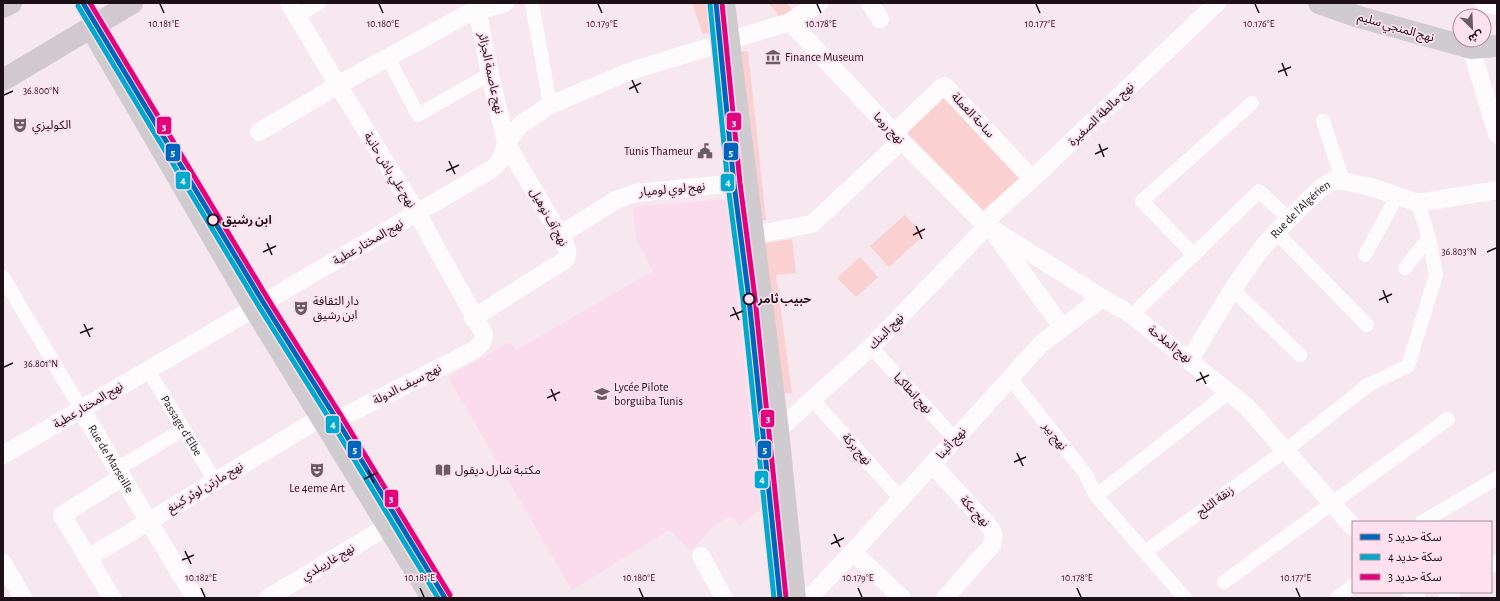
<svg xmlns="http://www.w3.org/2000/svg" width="1500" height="601" viewBox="0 0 1500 601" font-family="'Alegreya Sans','Noto Sans Arabic',sans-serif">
<rect width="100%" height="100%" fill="#f7e7ef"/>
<path fill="#fbdcec" d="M727 199 760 509 739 526 732 516 715 525 691 551 669 530 572 590 448 377 510 342 516 350 653 271 636 239 633 207Z"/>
<path fill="#fad1d0" d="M692 3H707L717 31 703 34Z
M769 3H787L792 10 780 18Z
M748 51 766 220 757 221 738 52Z
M945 91 1027 178 981 221 899 133Z
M905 215 924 235 889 267 870 246Z
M792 239 796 273 776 275 792 393 777 395 758 244Z
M860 257 878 277 856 297 837 278Z"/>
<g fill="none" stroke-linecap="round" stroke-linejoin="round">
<g stroke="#fefbfd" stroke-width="14">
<path d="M532 3 550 105"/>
<path d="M297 16 319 3"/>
<path d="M388 58 418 115 490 74"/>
<path d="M1323 121 1343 181"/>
<path d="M1276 232 1367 325"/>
<path d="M1194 255 1142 201 1252 103"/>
<path d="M1365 255 1397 196"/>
<path d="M1405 268 1429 238"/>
<path d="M3 277 81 409"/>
<path d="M1233 290 1300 355"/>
<path d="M1132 315 1259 191 1289 219"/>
<path d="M871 347 955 439"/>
<path id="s1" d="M148 370 215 481"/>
<path d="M1010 378 1085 473 1096 496 1185 598"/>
<path d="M812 399 901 499"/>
<path d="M117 469 184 429"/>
<path d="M1096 496 1229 392"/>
<path d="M1422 522 1497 478"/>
<path d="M1145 552 1286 450 1368 385 1408 366 1436 275 1429 238 1418 203"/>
<path d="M1491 566 1497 562"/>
<path d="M1224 582 1448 419"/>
<path d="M1337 598 1353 586"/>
<path d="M1445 598 1454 592"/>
</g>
<g stroke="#fefbfd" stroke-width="18">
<path d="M289 3 338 85 417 213 484 334C484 343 480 345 474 350L337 420 328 427"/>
<path d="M870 3 880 19"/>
<path d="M1484 3 1497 6"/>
<path d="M790 22 894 133 983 223 1102 298 1132 315 1247 407 1353 527"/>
<path d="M1471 48 1497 134"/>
<path d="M259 132 338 85 469 13 505 3"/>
<path d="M894 133 942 87 945 86 1032 179"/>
<path d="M983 223 1032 179 1217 3"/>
<path d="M560 235 616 200 635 193 747 182"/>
<path d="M754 235 812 224 901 141"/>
<path d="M997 237 1062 327"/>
<path d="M473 318 565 260C571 251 564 244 560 235L506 143 490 74 476 3"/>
<path id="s2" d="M1190 360C1213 322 1235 282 1263 247 1281 226 1301 207 1321 188L1334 180 1343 181 1371 187 1418 203 1497 190"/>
<path id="s3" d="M81 409 195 598"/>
<path d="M778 430 871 347 987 226"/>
<path d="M3 455 492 169 500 161 506 143 520 125 550 105 628 72 790 22 819 3"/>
<path d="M932 464 988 525C994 531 995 537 992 545L945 598"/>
<path d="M853 552 902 598"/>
<path d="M701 556 724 598"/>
<path d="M88 558 322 417"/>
<path d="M3 563 23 598"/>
<path d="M1411 592 1417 598"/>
<path d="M112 598 62 515 123 477"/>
<path d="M268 598 388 526"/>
<path d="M809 598 853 552 1041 344 1102 298"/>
</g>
<path stroke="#cfcbce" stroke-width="22" d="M724 3 778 430 795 598
M1319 3 1359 17 1471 48 1497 46
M91 28 254 308 432 598"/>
<path stroke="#d1c9cf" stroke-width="22" d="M3 7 11 3
M3 80 132 3"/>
<g stroke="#fee0ef" stroke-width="8">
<path id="rail-1" d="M83 3 263 302 337 420 445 598
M716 3 734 184 749 299 780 598"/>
</g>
<g stroke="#fee0ef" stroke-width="8">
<path id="rail-2" d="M710 4 728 185 743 300 774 598
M78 6 258 305 332 423 438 598"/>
</g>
<g stroke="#fee0ef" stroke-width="8">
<path id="rail-3" d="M90 3 268 299 342 417 450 595
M722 3 740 183 755 298 786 597"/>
</g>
<use href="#rail-1" stroke="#0065bd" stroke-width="5"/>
<use href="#rail-2" stroke="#00a9ce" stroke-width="5"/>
<use href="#rail-3" stroke="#e5007d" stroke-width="5"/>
</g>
<path fill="none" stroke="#1d1117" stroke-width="1.5" d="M160 4 164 13M379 4 383 13M598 4 602 13M817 4 821 13M1036 4 1040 13M1255 4 1259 13M1282 63 1287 76M1278 72 1291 67M632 80 638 93M629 89 641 83M4 95 13 91M1099 144 1104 157M1095 154 1108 148M449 161 455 174M446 171 459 165M916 226 922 239M913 235 925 229M267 243 272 255M263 252 276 246M1487 252 1496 248M1383 290 1388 303M1379 300 1392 294M733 307 739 320M730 316 743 311M84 324 90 337M80 333 93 328M4 367 13 363M1200 372 1206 384M1196 381 1209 375M551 389 556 401M547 398 560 392M1017 453 1023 466M1014 462 1026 457M368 470 374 483M364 479 377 473M834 534 840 547M831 544 844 538M185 551 191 564M182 560 194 555M201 588 205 597M420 588 424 597M639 588 643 597M858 588 862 597M1077 588 1081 597M1296 588 1300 597"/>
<defs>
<g id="museum-bare" transform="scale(1.2)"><path d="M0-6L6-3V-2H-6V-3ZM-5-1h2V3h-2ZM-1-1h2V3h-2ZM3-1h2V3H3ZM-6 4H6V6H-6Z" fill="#695c63" stroke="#fee0ef" stroke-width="2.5" paint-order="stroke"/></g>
<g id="theatre-bare" transform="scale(1.2)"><path d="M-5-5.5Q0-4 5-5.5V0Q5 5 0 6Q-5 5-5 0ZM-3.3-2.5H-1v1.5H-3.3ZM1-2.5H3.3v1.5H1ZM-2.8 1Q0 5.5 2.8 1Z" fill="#695c63" stroke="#fee0ef" stroke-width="2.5" paint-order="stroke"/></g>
<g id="civic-bare" transform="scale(1.2)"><path d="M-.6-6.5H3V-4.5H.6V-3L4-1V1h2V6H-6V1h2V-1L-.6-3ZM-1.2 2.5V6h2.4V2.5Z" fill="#695c63" stroke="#fee0ef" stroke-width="2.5" paint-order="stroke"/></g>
<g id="school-bare" transform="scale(1.2)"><path d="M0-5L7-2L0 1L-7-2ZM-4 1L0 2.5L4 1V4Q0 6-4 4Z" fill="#695c63" stroke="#fee0ef" stroke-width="2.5" paint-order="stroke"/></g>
<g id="library-bare" transform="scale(1.2)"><path d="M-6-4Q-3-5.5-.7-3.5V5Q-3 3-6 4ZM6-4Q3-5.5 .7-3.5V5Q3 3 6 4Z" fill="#695c63" stroke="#fee0ef" stroke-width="2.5" paint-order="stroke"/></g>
</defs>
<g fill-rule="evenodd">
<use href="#museum-bare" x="773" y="57"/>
<use href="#theatre-bare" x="20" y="125"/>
<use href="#civic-bare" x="705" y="151"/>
<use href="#theatre-bare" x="301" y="308"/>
<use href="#school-bare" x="602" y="394"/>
<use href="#theatre-bare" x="317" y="470"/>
<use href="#library-bare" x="443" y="470"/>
</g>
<g fill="#fee0ef" stroke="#1d1117" stroke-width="2">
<circle cx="213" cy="220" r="5.5"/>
<circle cx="749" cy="299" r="5.5"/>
</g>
<g text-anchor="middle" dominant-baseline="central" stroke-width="3.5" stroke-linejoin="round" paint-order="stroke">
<g font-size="12" fill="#1d1117" stroke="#fee0ef">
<text transform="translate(1396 27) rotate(16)">نهج المنجي سليم</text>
<text transform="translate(491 73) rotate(78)">نهج عاصمة الجزائر</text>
<text transform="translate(1101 114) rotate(-44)">نهج مالطة الصغيرة</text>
<text transform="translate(973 115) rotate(47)">ساحة العملة</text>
<text transform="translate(889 128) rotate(46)">نهج روما</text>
<text transform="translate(390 170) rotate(58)">نهج علي باش حانبة</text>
<text transform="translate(672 189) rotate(-5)">نهج لوي لوميار</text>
<text stroke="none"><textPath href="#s2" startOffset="188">Rue de l'Algérien</textPath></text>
<text transform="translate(549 217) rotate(61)">نهج آف نوهيل</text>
<text transform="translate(368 242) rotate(-30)">نهج المختار عطية</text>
<text transform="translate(886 331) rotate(-46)">نهج البنك</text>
<text transform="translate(1170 344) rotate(38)">نهج الملاحة</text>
<text transform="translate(407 384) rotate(-27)">نهج سيف الدولة</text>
<text transform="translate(913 393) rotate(47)">نهج انطاكيا</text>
<text transform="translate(88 405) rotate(-31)">نهج المختار عطية</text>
<text stroke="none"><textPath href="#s1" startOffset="65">Passage d'Elbe</textPath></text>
<text transform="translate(1055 436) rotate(52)">نهج بير</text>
<text transform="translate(951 443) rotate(-48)">نهج أثينا</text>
<text transform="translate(857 449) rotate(48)">نهج بركة</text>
<text stroke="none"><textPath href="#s3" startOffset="58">Rue de Marseille</textPath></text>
<text transform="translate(205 487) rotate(-31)">نهج مارتن لوثر كينغ</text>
<text transform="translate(1215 501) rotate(-36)">زنقة الثلج</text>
<text transform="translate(975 511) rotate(47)">نهج عكة</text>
<text transform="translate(328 562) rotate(-31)">نهج غاريبلدي</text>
</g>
<g font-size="12" fill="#1d1117" stroke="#fee0ef" text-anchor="start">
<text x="785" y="57">Finance Museum</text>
<text x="32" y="125">الكوليزي</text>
<text x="693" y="151" text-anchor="end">Tunis Thameur</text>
<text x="313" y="301">دار الثقافة<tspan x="313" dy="14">ابن رشيق</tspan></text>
<text x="614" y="387">Lycée Pilote<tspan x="614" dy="14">borguiba Tunis</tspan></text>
<text x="455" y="470">مكتبة شارل ديقول</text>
<text x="317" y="488" text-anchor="middle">Le 4eme Art</text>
</g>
<g font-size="12" font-weight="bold" fill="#1d1117" stroke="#fee0ef" text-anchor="start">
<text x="222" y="220">ابن رشيق</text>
<text x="758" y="299">حبيب ثامر</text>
</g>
</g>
<g font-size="10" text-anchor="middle" fill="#1d1117" stroke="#fee0ef" stroke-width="3.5" stroke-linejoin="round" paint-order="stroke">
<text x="164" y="27">10.181°E</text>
<text x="383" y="27">10.180°E</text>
<text x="602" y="27">10.179°E</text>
<text x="821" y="27">10.178°E</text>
<text x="1040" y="27">10.177°E</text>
<text x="1259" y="27">10.176°E</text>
<text x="41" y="94">36.800°N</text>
<text x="1459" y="255">36.803°N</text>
<text x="41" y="367">36.801°N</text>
<text x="201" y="581">10.182°E</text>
<text x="420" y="581">10.181°E</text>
<text x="639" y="581">10.180°E</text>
<text x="858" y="581">10.179°E</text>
<text x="1077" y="581">10.178°E</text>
<text x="1296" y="581">10.177°E</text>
</g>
<g stroke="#fee0ef" stroke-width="1.5">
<rect x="726" y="112" width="16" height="19" rx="4" fill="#e5007d"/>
<rect x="156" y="116" width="16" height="19" rx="4" fill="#e5007d"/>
<rect x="723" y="142" width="16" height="19" rx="4" fill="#0065bd"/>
<rect x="165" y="143" width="16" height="19" rx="4" fill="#0065bd"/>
<rect x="175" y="171" width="16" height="19" rx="4" fill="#00a9ce"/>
<rect x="720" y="173" width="15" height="19" rx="4" fill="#00a9ce"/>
<rect x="760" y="409" width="15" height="19" rx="4" fill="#e5007d"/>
<rect x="325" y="415" width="15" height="19" rx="4" fill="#00a9ce"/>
<rect x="347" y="440" width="15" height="19" rx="4" fill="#0065bd"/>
<rect x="757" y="440" width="15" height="19" rx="4" fill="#0065bd"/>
<rect x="754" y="470" width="15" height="19" rx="4" fill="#00a9ce"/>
<rect x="384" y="489" width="15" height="19" rx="4" fill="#e5007d"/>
</g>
<g font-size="11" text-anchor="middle" font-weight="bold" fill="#fff">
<text x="734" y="126">3</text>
<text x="164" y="130">3</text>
<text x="731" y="156">5</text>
<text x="173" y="156">5</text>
<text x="183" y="184">4</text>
<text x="728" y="186">4</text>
<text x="768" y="422">3</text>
<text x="333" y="428">4</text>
<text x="355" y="453">5</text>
<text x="765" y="453">5</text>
<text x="762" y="483">4</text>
<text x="391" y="502">3</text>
</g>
<rect width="1500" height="601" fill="none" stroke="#1d1117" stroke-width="8"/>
<rect x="1352" y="521" width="140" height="72" fill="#fee0ef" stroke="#a48d99"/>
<rect x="1360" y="534" width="20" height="6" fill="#0065bd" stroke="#a48d99"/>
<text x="1388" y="541" font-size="12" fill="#1d1117">سكة حديد 5</text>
<rect x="1360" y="554" width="20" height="6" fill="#00a9ce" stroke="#a48d99"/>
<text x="1388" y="561" font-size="12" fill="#1d1117">سكة حديد 4</text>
<rect x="1360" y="574" width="20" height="6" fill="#e5007d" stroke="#a48d99"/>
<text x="1388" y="581" font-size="12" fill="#1d1117">سكة حديد 3</text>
<g transform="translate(1472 28) rotate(156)"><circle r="19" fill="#fee0ef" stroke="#a48d99"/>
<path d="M0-3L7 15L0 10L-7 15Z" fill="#695c63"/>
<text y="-6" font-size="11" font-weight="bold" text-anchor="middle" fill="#1d1117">ش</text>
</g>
</svg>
